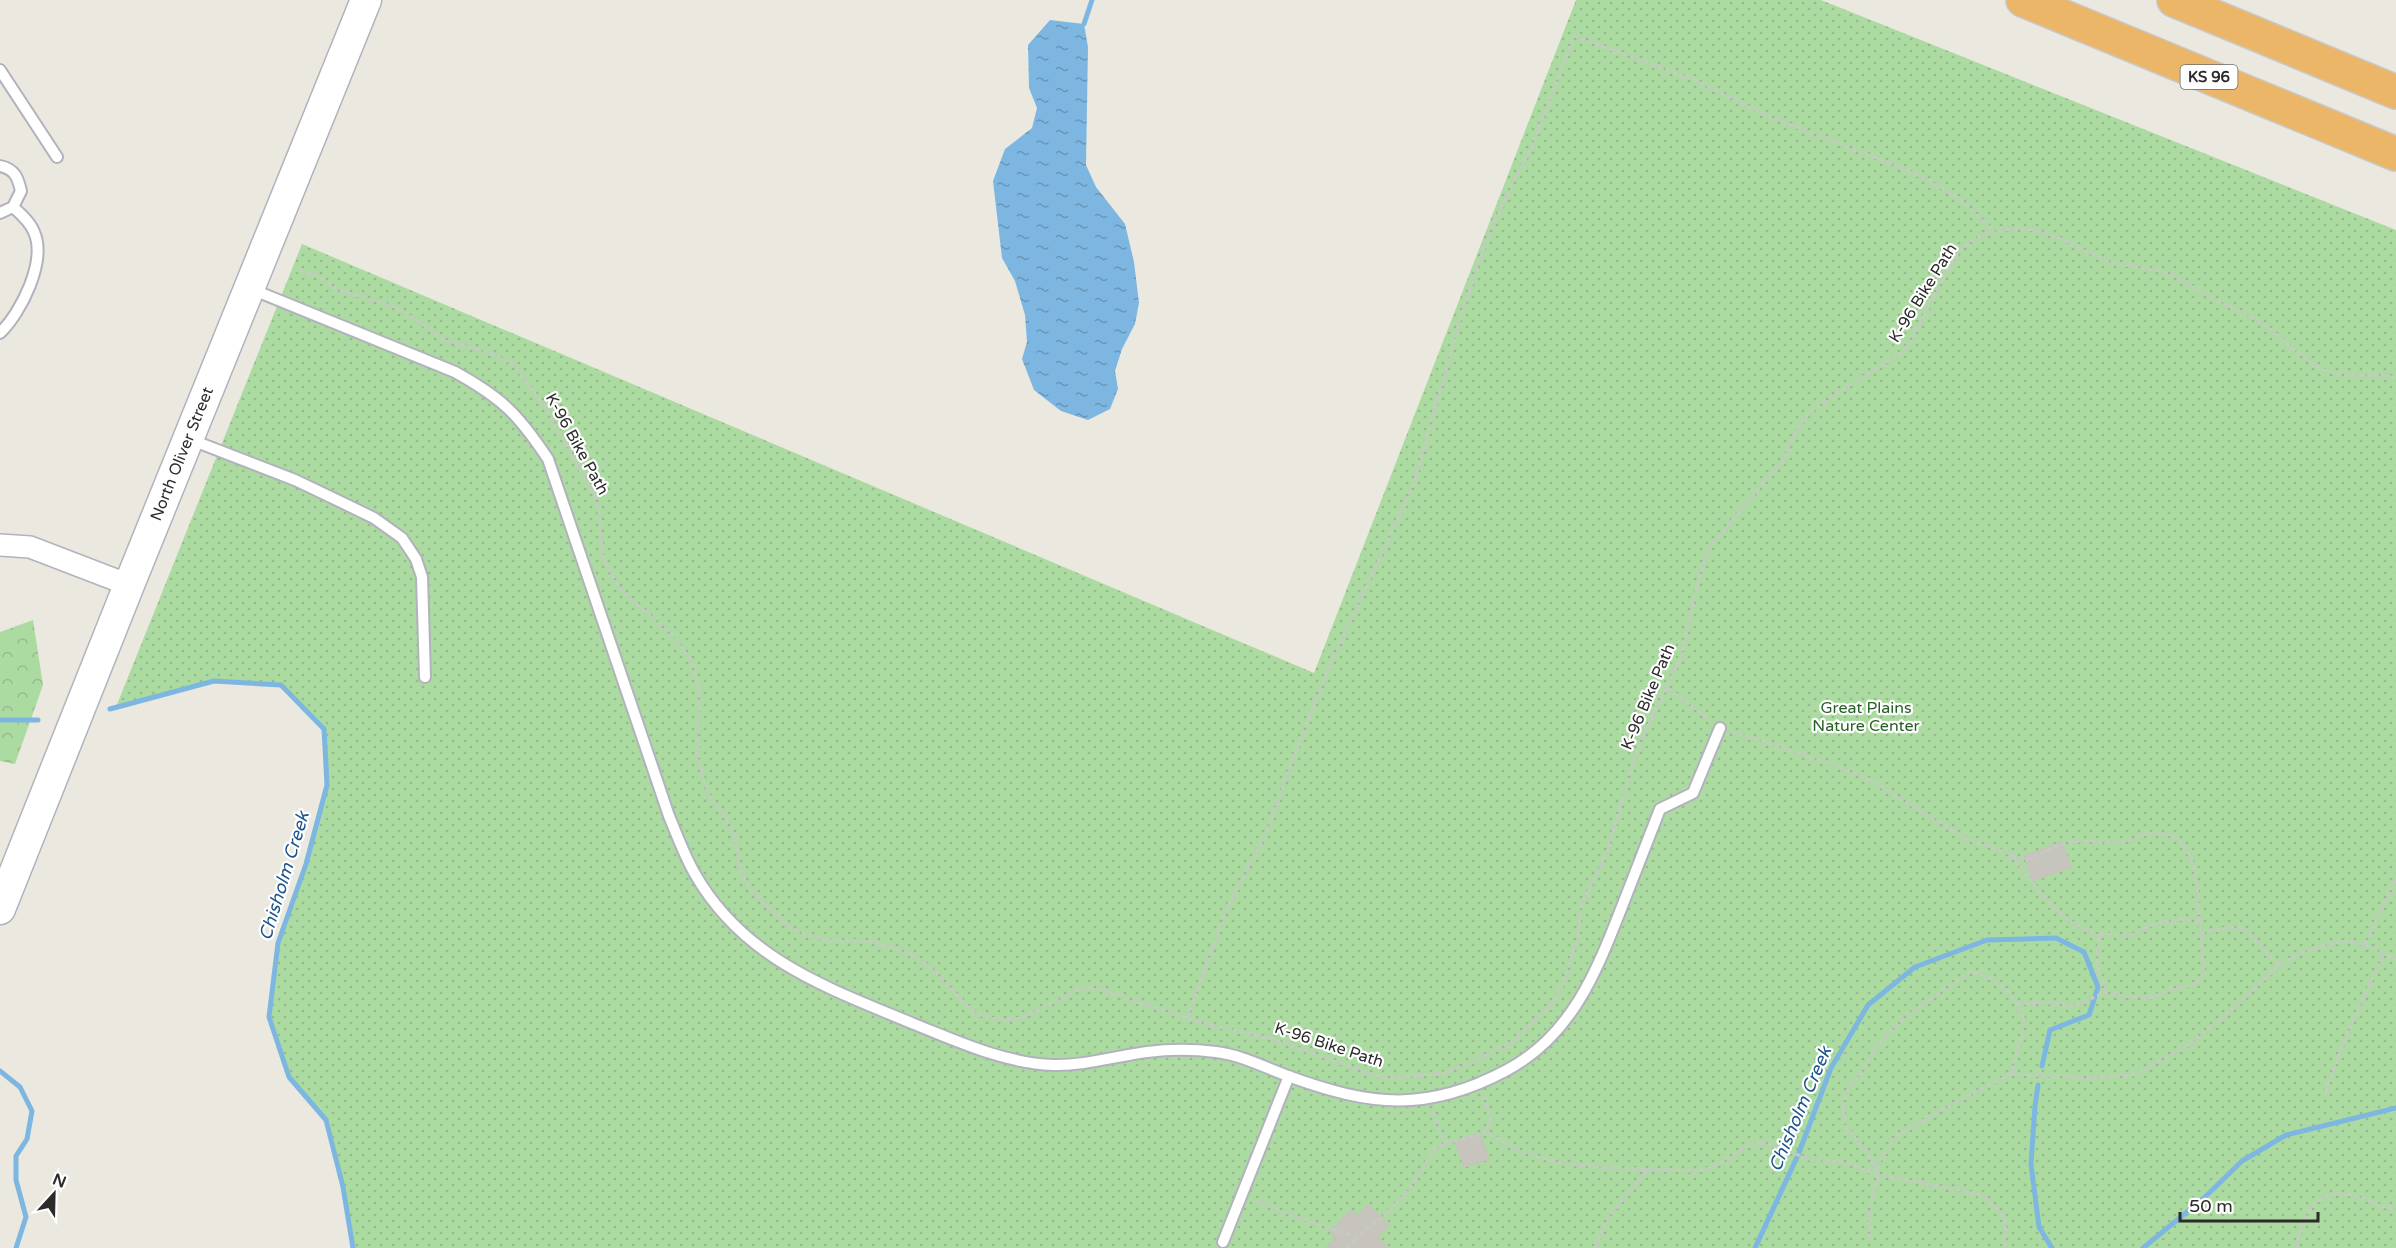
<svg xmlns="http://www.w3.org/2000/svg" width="2396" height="1248" viewBox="0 0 2396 1248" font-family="'Varela Round',sans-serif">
<defs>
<pattern id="grass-dots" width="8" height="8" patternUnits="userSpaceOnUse" patternTransform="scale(1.5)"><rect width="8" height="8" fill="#acdba1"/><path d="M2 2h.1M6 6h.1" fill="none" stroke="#94bc8b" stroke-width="1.8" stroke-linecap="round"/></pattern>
<pattern id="forest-crowns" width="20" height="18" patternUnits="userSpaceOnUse" patternTransform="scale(1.5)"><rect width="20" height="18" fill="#acdba1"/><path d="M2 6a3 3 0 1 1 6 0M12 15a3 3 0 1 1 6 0" fill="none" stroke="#94bc8b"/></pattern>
<pattern id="water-ripples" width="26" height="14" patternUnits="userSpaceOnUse" patternTransform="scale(1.5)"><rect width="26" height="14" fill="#7db7e1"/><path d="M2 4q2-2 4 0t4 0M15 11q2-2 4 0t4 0" fill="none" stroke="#6795b7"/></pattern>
</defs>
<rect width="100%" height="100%" fill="#ebe8df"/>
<path fill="url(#grass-dots)" d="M1576 0H1821L2396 230V1248H353L343 1187 326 1120 289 1077 269 1017 278 943 306 864 327 785 324 729 280 685 214 681 116 707 302 244 1314 673Z"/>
<path fill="url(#forest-crowns)" d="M33 620 43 685 15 764 0 761V632Z"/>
<path fill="url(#water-ripples)" d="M1050 20 1084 24 1088 47 1086 165 1096 187 1125 224 1134 262 1139 303 1135 324 1122 349 1115 371 1118 389 1110 409 1088 420 1061 411 1034 390 1022 359 1027 342 1025 315 1015 281 1002 258 993 181 1005 149 1032 128 1037 108 1029 88 1028 45Z"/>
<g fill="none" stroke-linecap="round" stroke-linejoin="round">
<path stroke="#7db7e1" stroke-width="5" d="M1084 24 1092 0
M110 709 214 681 281 685 324 729 327 785 306 864 278 943 269 1017 289 1077 326 1120 343 1187 353 1248
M0 720H38
M0 1071 20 1087 32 1111 27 1139 16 1156V1180L26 1217 16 1248
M2038 1085 2035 1106 2031 1164 2039 1227 2052 1248
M1755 1248 1798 1155 1831 1068 1868 1005 1915 967 1987 940 2056 938 2084 952 2098 987 2089 1015 2050 1030 2042 1066
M2143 1248 2204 1198 2242 1161 2286 1135 2396 1108"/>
</g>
<path fill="#c7c4be" stroke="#c6c3b8" stroke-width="1.5" d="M2062 842 2071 867 2033 881 2024 856Z
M1480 1133 1489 1159 1464 1167 1455 1141Z
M1368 1205 1389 1225 1377 1237 1389 1248H1326L1336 1238 1330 1232 1351 1210 1357 1216Z"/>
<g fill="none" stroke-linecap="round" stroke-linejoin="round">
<g stroke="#b2b2bd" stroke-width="14">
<path id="lane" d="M0 70 57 157
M0 166C15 169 18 178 21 191L13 207 0 213
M251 289 455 372C502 398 518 414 548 459L669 816C677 835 684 855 695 874 744 960 828 988 914 1024 959 1042 1004 1063 1053 1065 1084 1066 1116 1056 1147 1052 1170 1049 1193 1049 1216 1052 1241 1055 1264 1067 1288 1076 1370 1106 1427 1113 1507 1070 1571 1036 1596 973 1621 909 1634 876 1647 842 1660 809L1693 793 1720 728
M0 333C21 313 47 261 34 232 30 222 21 214 13 207
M189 439 295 480 339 501 374 518 402 538 416 559 422 577 425 677
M1223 1242 1289 1076"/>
</g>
<g stroke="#b2b2bd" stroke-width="24">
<path id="street" d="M0 545 30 547 129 585"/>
</g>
<g stroke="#b2b2bd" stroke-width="33">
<path id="secondary" d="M0 909 129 585 366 0"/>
</g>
<g stroke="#c8c8c8" stroke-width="36">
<path id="highway" d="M2023 0 2396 154
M2174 0 2396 92"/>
</g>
<path stroke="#c8c8c8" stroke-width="3" stroke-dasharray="4.5 3" stroke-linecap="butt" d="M300 270 320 277 333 287 344 292 390 305 406 313 446 341 481 350 499 357 513 365 545 407 596 499 600 517 602 555 611 574 623 592 670 633 690 659 699 687 698 756 706 790 734 832 741 873 750 889 766 906 786 925 808 935 825 940 870 941 901 950 922 961 938 974 966 1005 979 1015 988 1018 1005 1020 1022 1018 1082 988 1092 987 1206 1024 1272 1039 1376 1076 1394 1078 1444 1073 1469 1064 1513 1041 1551 1005 1563 984 1578 937 1581 906 1607 852 1639 745 1680 660 1702 567 1711 545 1782 462 1797 429 1806 417 1819 405 1902 352C1927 323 1944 257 1975 239 1985 234 1995 231 2006 230 2050 223 2073 250 2112 262 2130 267 2149 267 2166 273 2180 278 2192 287 2206 295 2223 304 2241 311 2258 321 2282 335 2298 359 2324 370 2347 379 2373 372 2396 378
M1668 688 1710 721
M1732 732 1829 763 1870 780 1965 838 2019 857 2027 859C2043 853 2062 842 2079 841 2093 840 2106 844 2121 842 2132 840 2145 832 2157 833 2205 836 2195 901 2201 933L2232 927 2243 928 2279 966C2305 948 2340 935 2371 947 2380 950 2387 956 2396 959
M2010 855 2053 907 2071 922 2099 936
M2365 944 2396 878
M2106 992 2096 965 2100 934 2132 935 2156 923 2184 919 2199 923
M2017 1004 2049 1003 2075 1006 2106 992 2122 996 2151 998 2172 989 2197 984 2204 972 2201 933
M1187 1018 1229 904 1270 825 1289 769 1330 665 1413 486 1464 306 1486 243 1512 184 1532 147 1574 36 1697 81 1763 114 1904 169 1939 186 1965 203 1993 231
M2325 1092 2348 1032 2383 955
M1483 1096 1491 1118 1486 1131
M1433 1112 1442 1138 1446 1144
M1875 1168 1894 1137 1982 1088 2012 1074
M1255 1200 1290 1215 1357 1237C1377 1221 1396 1207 1411 1186 1420 1175 1425 1161 1434 1151 1445 1140 1472 1139 1486 1131 1546 1177 1627 1165 1697 1172L1715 1166 1751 1144 1768 1143 1811 1160 1843 1162 1878 1175 1970 1192 1986 1198 2000 1212 2006 1225 2004 1248
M1870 1238V1208L1878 1175 1868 1153 1845 1126 1843 1104 1850 1085 1862 1072 1876 1046 1905 1017 1971 971C2006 983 2009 989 2025 1021L2012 1074 2087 1078 2133 1075 2184 1048 2241 1002 2279 966
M1347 1248 1357 1237
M1595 1248 1607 1219 1648 1169
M2295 1248C2307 1211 2316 1183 2361 1198 2374 1203 2382 1209 2396 1207"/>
<use href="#lane" stroke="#fff" stroke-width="10"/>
<use href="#street" stroke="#fff" stroke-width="21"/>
<use href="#secondary" stroke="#fff" stroke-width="30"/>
<use href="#highway" stroke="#ecb668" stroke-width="33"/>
</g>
<g text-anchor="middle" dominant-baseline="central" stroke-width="4.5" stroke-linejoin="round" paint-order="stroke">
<rect fill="#fff" stroke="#6b6b6b" stroke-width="1.5" x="2180.5" y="65" width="57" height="24" rx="4.5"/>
<g font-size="15" font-weight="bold" fill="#2b2b2b">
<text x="2209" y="77">KS 96</text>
</g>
<g font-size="16" fill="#2b2b2b" stroke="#fff">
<text transform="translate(1923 293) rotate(-58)">K-96 Bike Path</text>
<text transform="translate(577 444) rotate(61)">K-96 Bike Path</text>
<text transform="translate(182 454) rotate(-68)">North Oliver Street</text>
<text transform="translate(1648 697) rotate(-67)">K-96 Bike Path</text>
<text transform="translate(1329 1045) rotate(18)">K-96 Bike Path</text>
</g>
<g font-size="16" fill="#266022" stroke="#fff">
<text x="1866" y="708">Great Plains<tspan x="1866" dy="18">Nature Center</tspan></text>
</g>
<g font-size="18" font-style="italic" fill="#1d548d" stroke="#fff">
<text transform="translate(284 876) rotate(-73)">Chisholm Creek</text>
<text transform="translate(1800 1109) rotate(-67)">Chisholm Creek</text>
</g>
</g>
<g transform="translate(54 1194) rotate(22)" stroke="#ffffff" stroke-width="4.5" paint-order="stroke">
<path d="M0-4.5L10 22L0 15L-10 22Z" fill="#2b2b2b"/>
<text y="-9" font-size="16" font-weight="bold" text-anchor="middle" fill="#2b2b2b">N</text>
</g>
<path d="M2180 1212v9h138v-9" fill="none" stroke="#2b2b2b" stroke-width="3"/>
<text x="2189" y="1212" font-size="18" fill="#2b2b2b" stroke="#ffffff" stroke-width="4.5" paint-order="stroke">50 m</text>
</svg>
